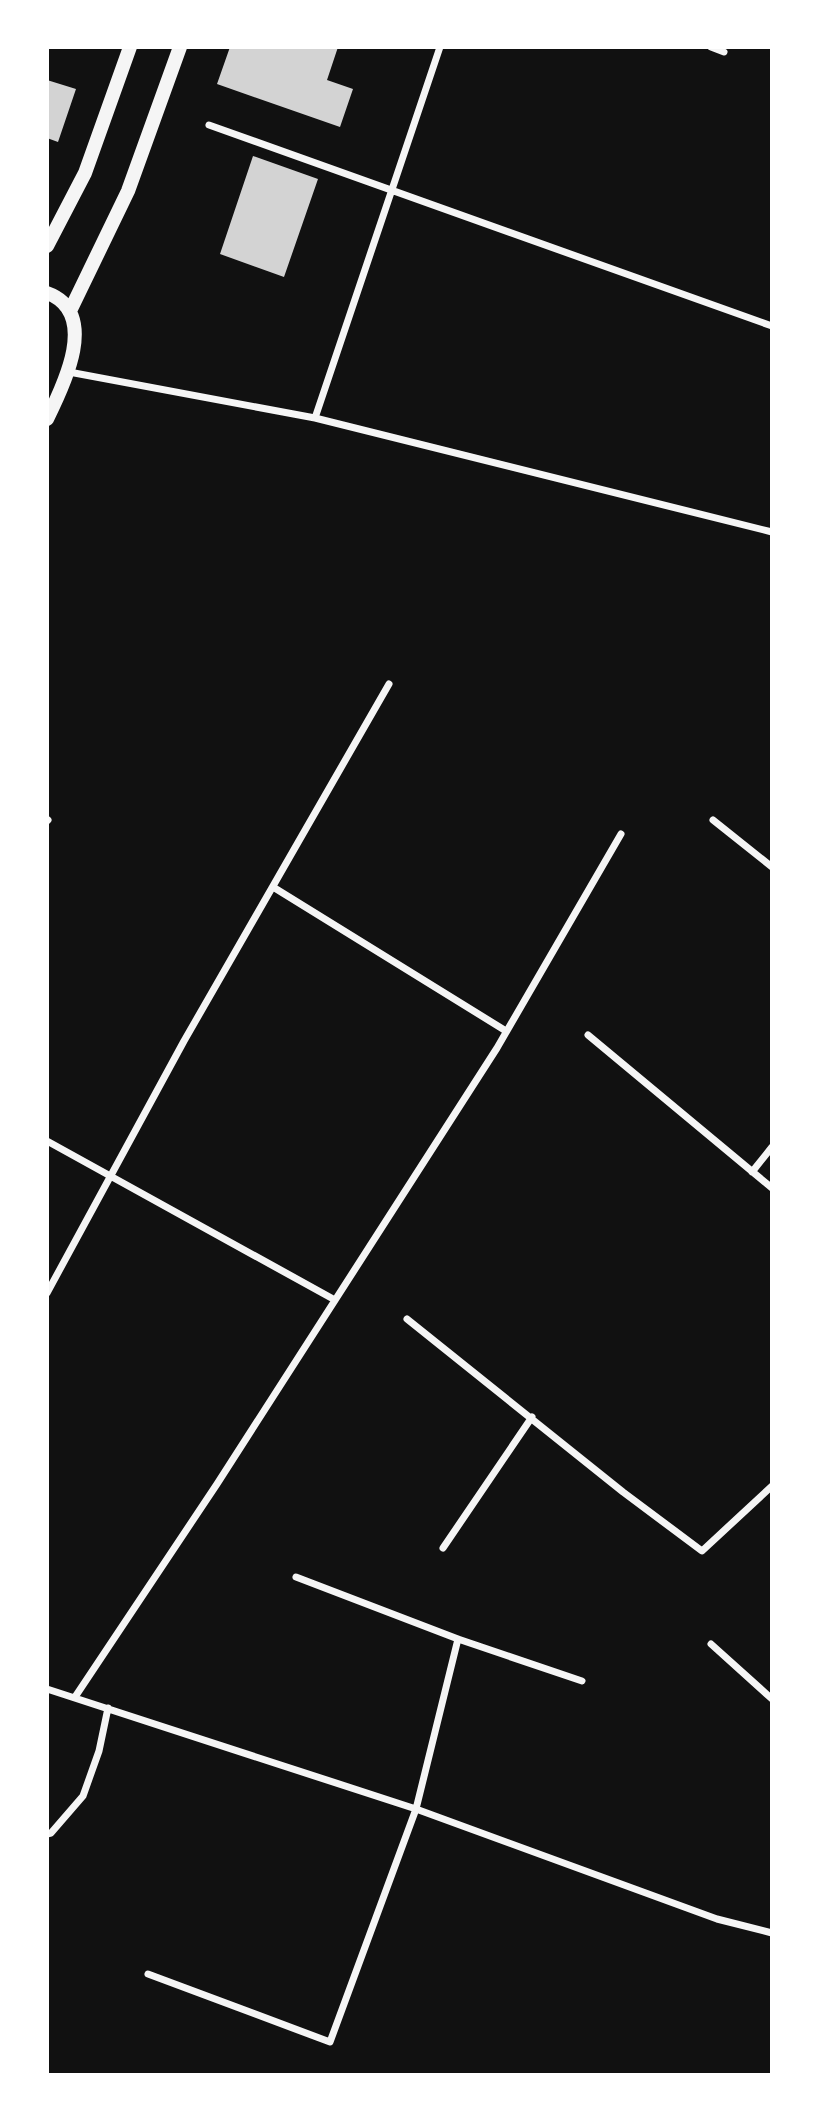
<svg xmlns="http://www.w3.org/2000/svg" width="819" height="2122" viewBox="0 0 819 2122" font-family="Inter,sans-serif">
<rect width="100%" height="100%" fill="#111"/>
<path fill="#d3d3d3" d="M230 47H338L327 80 353 89 340 127 217 84Z
M47 80 76 89 58 142 47 138Z
M253 156 318 179 284 277 220 254Z"/>
<g fill="none" stroke-linecap="round" stroke-linejoin="round">
<path stroke="#f5f5f5" stroke-width="7" d="M711 47 724 52
M209 125 772 326
M69 372 315 418 772 532
M315 418 440 47
M713 820 772 867
M47 821 48 820
M273 887 506 1031
M588 1035 772 1188
M47 1141 335 1300
M752 1172 772 1147
M47 1293 184 1041 389 684
M407 1319 623 1492 702 1551 772 1486
M443 1548 532 1417
M296 1577 458 1639 582 1681
M711 1644 772 1699
M47 1689 416 1809 717 1919 772 1933
M75 1697 217 1484 497 1048 621 834
M47 1834 51 1833 83 1796 99 1751 108 1708
M148 1974 330 2042 416 1809 458 1639"/>
<path stroke="#f5f5f5" stroke-width="14" d="M47 246 85 173 130 47
M47 293C100 312 64 385 47 419
M70 311 128 191 180 47"/>
</g>
<rect width="819" height="2122" fill="none" stroke="#ffffff" stroke-width="98"/>
</svg>
